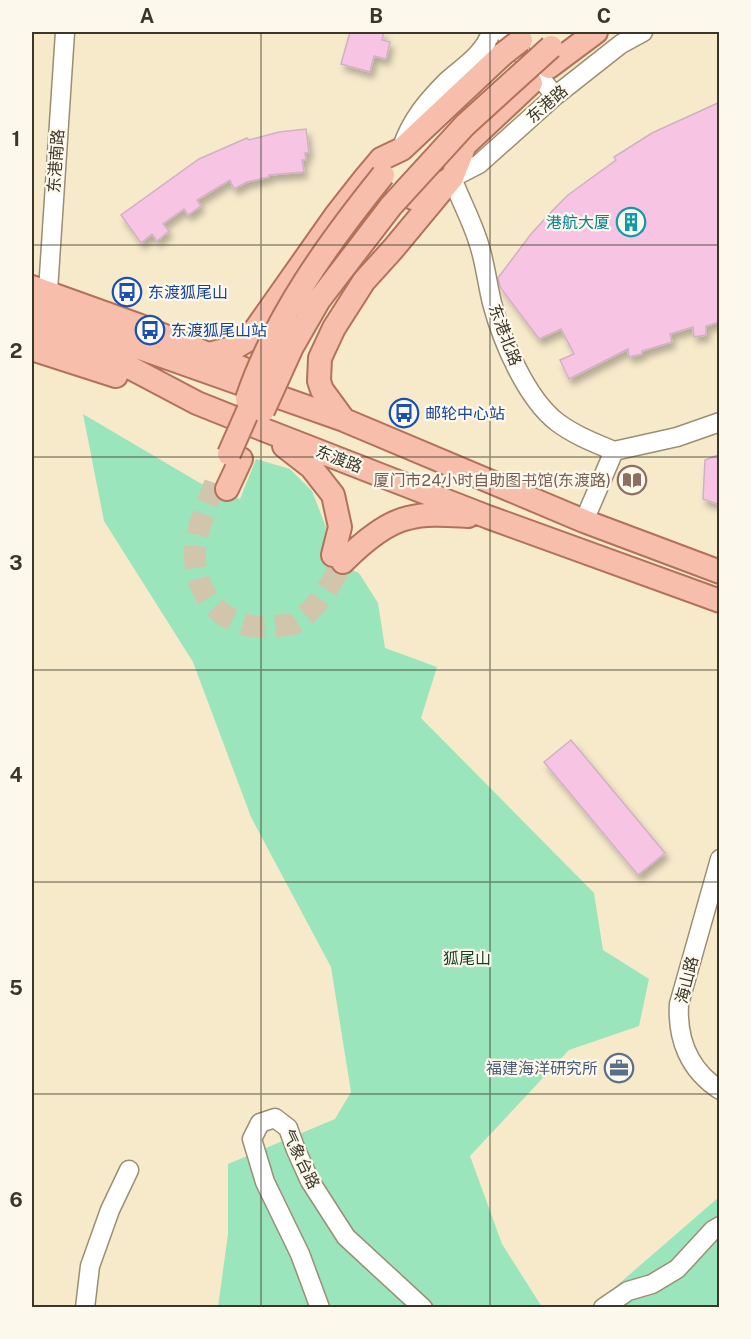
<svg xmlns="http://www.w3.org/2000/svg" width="751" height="1339" viewBox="0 0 751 1339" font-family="'Public Sans','Noto Sans SC',sans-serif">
<defs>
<filter id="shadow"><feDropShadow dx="3.5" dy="6" stdDeviation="3" flood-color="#0004"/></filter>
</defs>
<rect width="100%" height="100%" fill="#f7eacb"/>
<path fill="#9ae5bc" d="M83 414 200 483 240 499 256 459 290 469 312 491 326 527 322 555 359 573 378 603 385 648 437 667 421 718 594 893 603 950 649 979 639 1026 569 1050 470 1156 502 1244 542 1307H218L228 1234V1164L335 1119 351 1092 331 967 251 817 193 662 104 521Z
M719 1197V1307H592Z"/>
<path fill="#f8c4e4" stroke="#d0b1c4" stroke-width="1.5" filter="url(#shadow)" d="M350 32H384L382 40 390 42 386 59 374 56 370 72 341 64Z
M720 102V322L706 326V335L694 337 693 327 670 334 672 342 642 351V354L629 357 628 349 569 379 560 360 574 354 561 329 539 339 500 287 498 278 531 234 553 210 568 195 616 160 614 157 652 133Z
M306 129 309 153H305L306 160H302L304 172 269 175V177L247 182 234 189 230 180 197 200 201 206 188 215 184 209 163 224 169 231 157 241 152 234 141 243 121 215 199 159 247 138 249 140 279 132Z
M720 454V505L703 499 705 460Z
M571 740 665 853 638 875 544 762Z"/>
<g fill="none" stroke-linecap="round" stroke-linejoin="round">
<path stroke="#d1c6ab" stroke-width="22" stroke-dasharray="22 11" stroke-linecap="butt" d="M215 483C207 506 196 529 195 553 194 599 228 632 273 626 280 625 290 626 295 623 318 609 331 583 343 562"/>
<g stroke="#9b8e72" stroke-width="21">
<path id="minor" d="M504 32 555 96
M402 147C411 120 427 101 447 81 463 67 485 53 491 32
M48 291 65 32
M614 451C595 443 574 435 557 422 526 398 502 341 492 303 487 283 485 261 478 241 471 219 460 199 452 178L479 164 555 96 621 44 643 32
M584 521 614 451 677 437 720 422
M720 859 679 1004C677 1039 689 1070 720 1090
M85 1308 90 1266 110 1210 129 1170
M320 1308 300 1254 265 1182 252 1139 260 1123 275 1118 288 1128 296 1150 310 1181 346 1237 423 1308
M603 1308 628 1291 652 1284 677 1269 713 1230 720 1226"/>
</g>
<g stroke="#b27259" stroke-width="26">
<path id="major" d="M549 67 596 32
M413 198 452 178 465 145 531 83
M32 287 138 325 266 378
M32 310 344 420 584 521 720 572
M32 328 127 366 197 403 267 431 488 517 720 601
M32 349 116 376
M209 354 236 347 248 340 336 215 365 178 381 159 402 149 503 54
M344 420 322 390 319 381 320 358 334 328 364 281 393 249 452 178
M284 446 311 467 333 495 340 527 333 555
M227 489 241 459
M343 562C359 546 385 523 408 518 427 513 448 515 468 516"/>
</g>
<use href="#minor" stroke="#fff" stroke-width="18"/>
<use href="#major" stroke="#f7beab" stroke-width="22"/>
<g stroke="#b27259" stroke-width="26" stroke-linecap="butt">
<path id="major-bridge" d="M503 54 521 40
M247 399C275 316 329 242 383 175
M263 411 292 347 319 300 391 206 465 125 551 47
M229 454 259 386"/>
</g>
<use href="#major-bridge" stroke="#f7beab" stroke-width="22"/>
</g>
<path fill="none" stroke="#3b362a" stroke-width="1.5" stroke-opacity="0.55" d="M261 32V1308M490 32V1308M32 245H720M32 457H720M32 670H720M32 882H720M32 1094H720"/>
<defs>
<g id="building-ring" transform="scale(1.5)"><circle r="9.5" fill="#fdf8ec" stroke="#0f9aa8" stroke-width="1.5"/><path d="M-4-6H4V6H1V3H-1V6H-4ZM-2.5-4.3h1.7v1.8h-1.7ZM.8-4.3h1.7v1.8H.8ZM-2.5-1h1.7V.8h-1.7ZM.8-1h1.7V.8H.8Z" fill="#0f9aa8"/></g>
<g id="bus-ring" transform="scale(1.5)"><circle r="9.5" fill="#fdf8ec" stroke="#1a4fb4" stroke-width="1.5"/><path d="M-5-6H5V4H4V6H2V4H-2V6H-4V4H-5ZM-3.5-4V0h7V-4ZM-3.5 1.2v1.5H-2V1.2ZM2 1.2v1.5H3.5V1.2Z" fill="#1a4fb4"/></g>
<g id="library-ring" transform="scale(1.5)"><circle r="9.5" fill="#fdf8ec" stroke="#8d6e63" stroke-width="1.5"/><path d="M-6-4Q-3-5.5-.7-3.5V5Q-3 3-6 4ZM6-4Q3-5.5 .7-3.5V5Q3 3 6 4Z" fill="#8d6e63"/></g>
<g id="office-ring" transform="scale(1.5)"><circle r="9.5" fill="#fdf8ec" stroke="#5c6f8a" stroke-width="1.5"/><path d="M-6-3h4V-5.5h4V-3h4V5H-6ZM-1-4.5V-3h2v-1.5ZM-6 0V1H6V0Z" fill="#5c6f8a"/></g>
</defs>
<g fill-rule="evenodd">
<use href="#building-ring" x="631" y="222"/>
<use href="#bus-ring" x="127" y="292"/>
<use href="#bus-ring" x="150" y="330"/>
<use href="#bus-ring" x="404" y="413"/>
<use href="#library-ring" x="632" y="480"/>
<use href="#office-ring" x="619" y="1068"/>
</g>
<g text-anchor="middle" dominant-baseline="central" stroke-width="4.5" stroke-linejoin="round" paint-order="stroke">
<g font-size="16" fill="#3b362a" stroke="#fdf8ec">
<text transform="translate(547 104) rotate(-41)">东港路</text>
<text transform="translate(56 161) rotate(-86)">东港南路</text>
<text transform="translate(505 335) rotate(69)">东港北路</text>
<text transform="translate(339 459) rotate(21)">东渡路</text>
<text transform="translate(687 980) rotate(-76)">海山路</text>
<text transform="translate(301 1159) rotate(64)">气象台路</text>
</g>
<g font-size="16" fill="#0d838f" stroke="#fdf8ec" text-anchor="end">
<text x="610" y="222">港航大厦</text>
</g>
<g font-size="16" fill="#164399" stroke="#fdf8ec" text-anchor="start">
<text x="148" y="292">东渡狐尾山</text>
<text x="171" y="330">东渡狐尾山站</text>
<text x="425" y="413">邮轮中心站</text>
</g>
<g font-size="16" fill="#785e54" stroke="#fdf8ec" text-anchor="end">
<text x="611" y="480">厦门市24小时自助图书馆(东渡路)</text>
</g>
<g font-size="16" fill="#123d29" stroke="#fdf8ec">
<text x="467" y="958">狐尾山</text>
</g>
<g font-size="16" fill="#4e5e75" stroke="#fdf8ec" text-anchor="end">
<text x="598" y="1068">福建海洋研究所</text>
</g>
</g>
<rect width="751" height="1339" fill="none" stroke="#fdf8ec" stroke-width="66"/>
<rect x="33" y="33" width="685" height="1273" fill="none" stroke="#3b362a" stroke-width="2"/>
<g font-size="20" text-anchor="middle" font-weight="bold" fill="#3b362a">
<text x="147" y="23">A</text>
<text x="376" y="23">B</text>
<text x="604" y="23">C</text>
<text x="16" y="146">1</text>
<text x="16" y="358">2</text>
<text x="16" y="570">3</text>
<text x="16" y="782">4</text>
<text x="16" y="995">5</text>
<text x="16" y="1207">6</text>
</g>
</svg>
